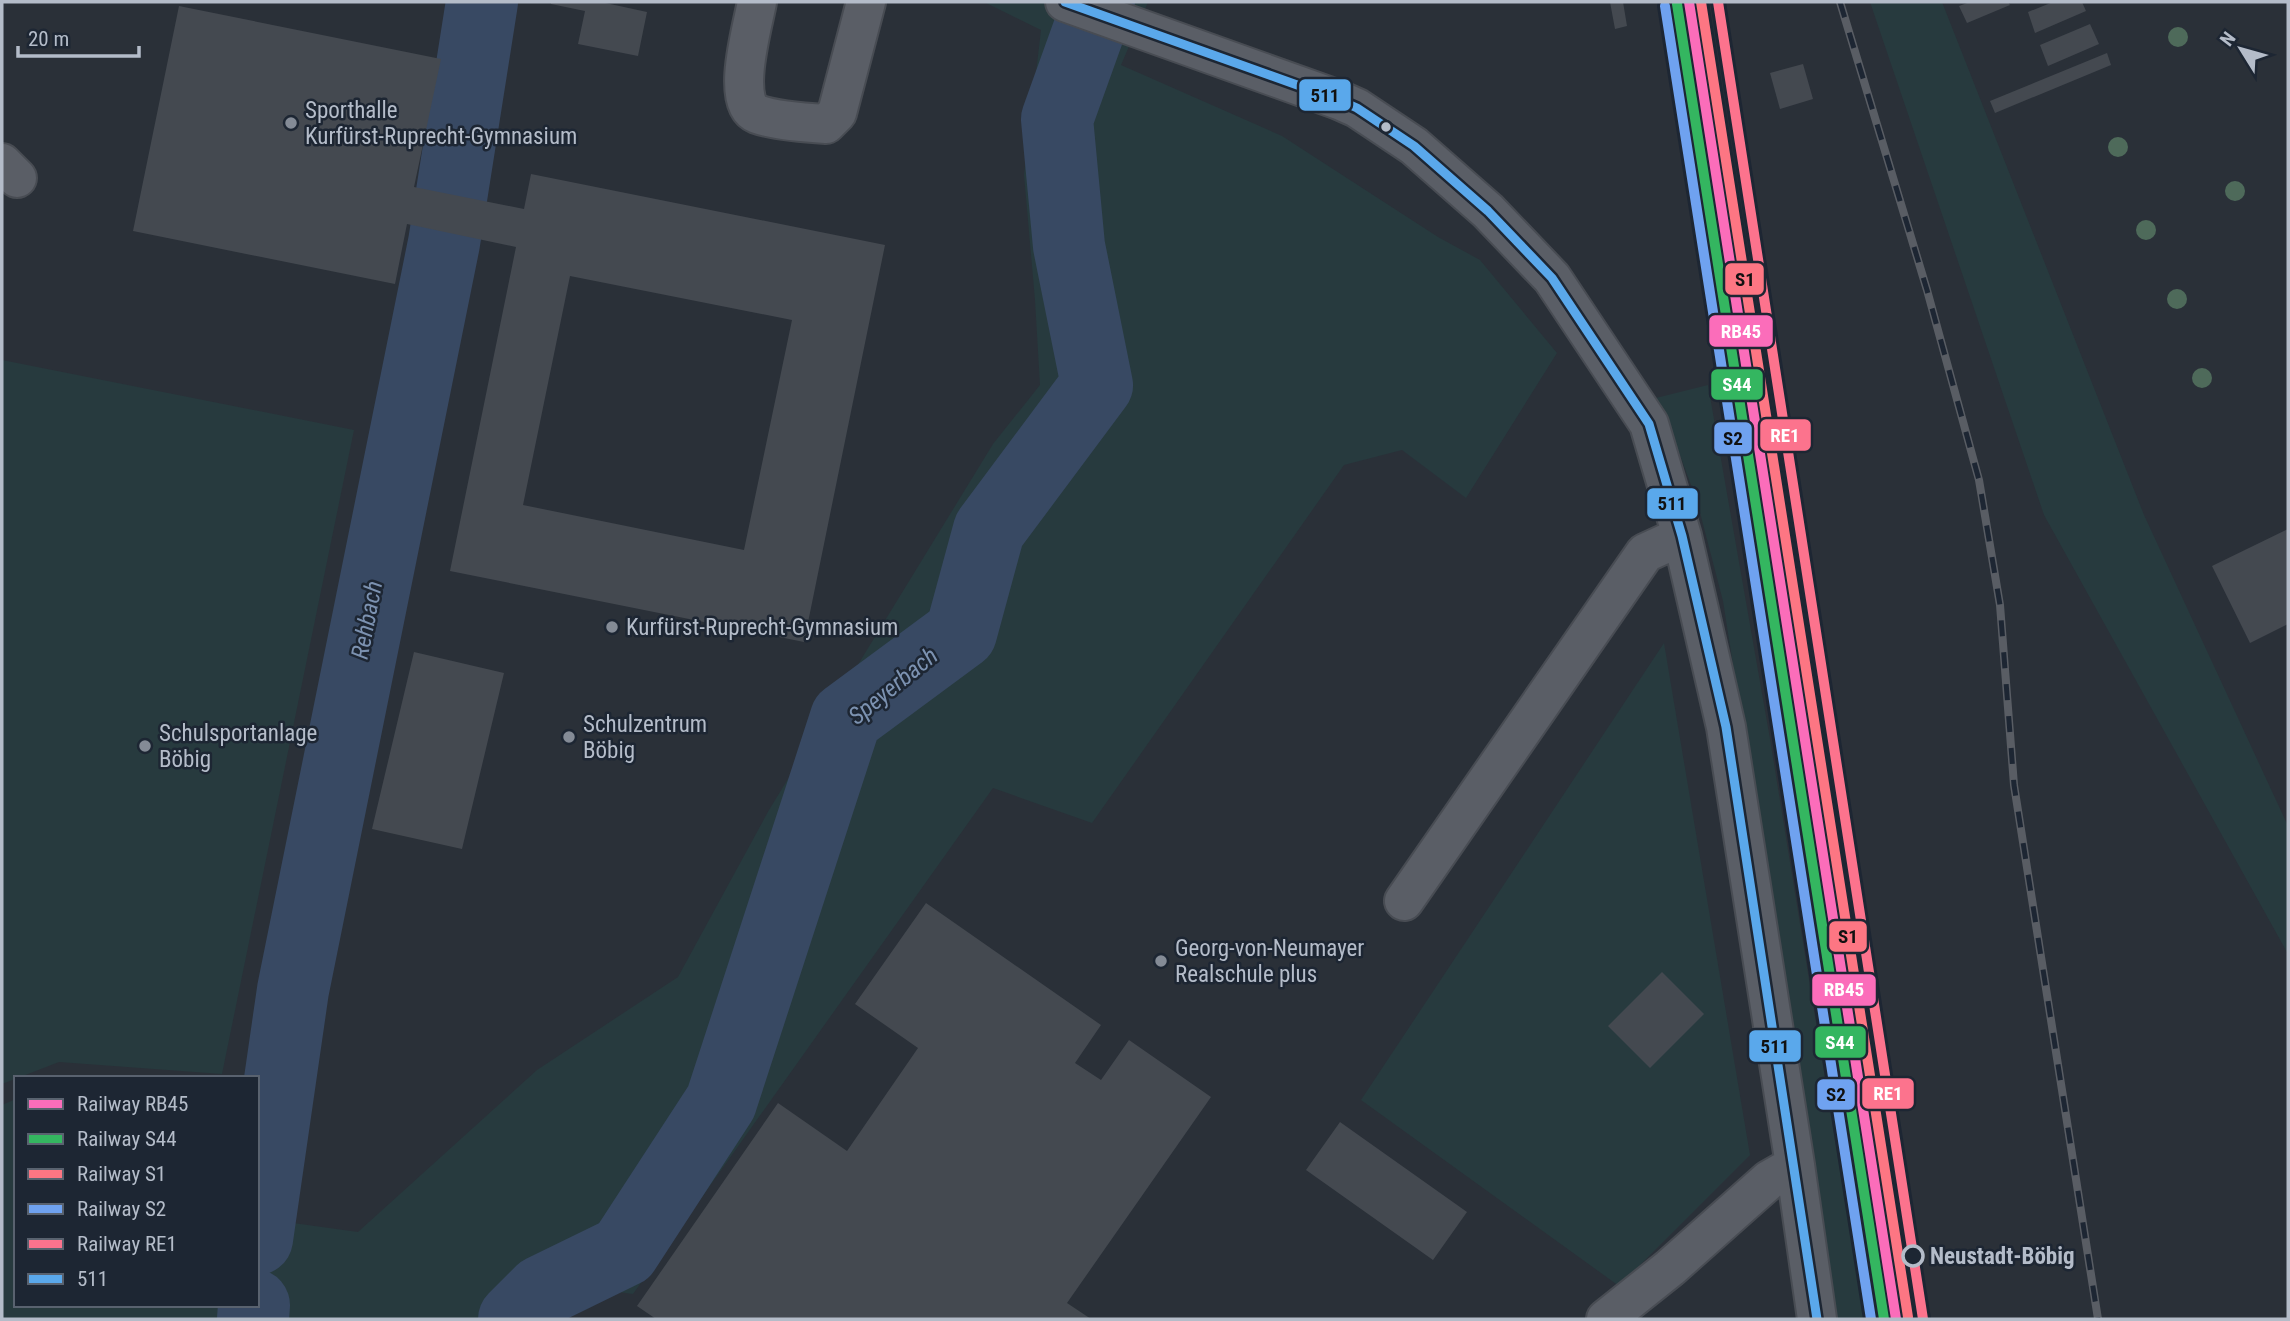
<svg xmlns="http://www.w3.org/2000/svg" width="2290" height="1321" viewBox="0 0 2290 1321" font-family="'Roboto Condensed',sans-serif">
<rect width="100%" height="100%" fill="#2a3038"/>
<path fill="#273a3e" d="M984 2H1148L1121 65 1282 136 1438 237 1480 260 1557 353 1466 498 1402 450 1344 465 1092 823 993 788 633 1294 567 1285 544 1315 545 1319H2V1105L16 1099V1305H257V1218L358 1232 537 1070 678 977 769 810 993 444 1040 385 1035 300 1024 175 1041 30Z
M1870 2H1942L2144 515 2288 826V954L2044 515Z
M2 360 354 430 222 1074 59 1062 2 1084Z
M1708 385 1770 739 1864 1319H1836L1723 601 1697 501 1678 450 1652 399Z
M1664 643 1750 1155 1619 1286 1361 1100Z"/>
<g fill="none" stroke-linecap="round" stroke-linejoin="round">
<path stroke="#384963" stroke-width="72" d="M257 1239 293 990 444 243 482 2
M253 1319 254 1305
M514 1319 542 1291 624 1251 721 1102 846 718 961 633 989 530 1097 385 1069 246 1057 119 1099 2"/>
</g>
<path fill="#444950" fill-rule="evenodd" d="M551 2H601L647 12 638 56 578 44 585 11 551 4Z
M1610 2H1623L1627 26 1615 29Z
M1970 2H2008L2010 5 1967 23 1959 6Z
M2053 2H2082L2086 11 2035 33 2028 12Z
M179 6 441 59 414 187 524 209 531 174 885 245 804 642 450 571 516 247 407 224 395 284 133 231ZM570 276 792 320 744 550 523 505Z
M2090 24 2099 44 2048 66 2040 45Z
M2107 53 2111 65 1995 113 1990 101Z
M1803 64 1813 99 1780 109 1770 73Z
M2288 529V624L2250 643 2212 566Z
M414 652 504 673 462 849 372 829Z
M926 903 1101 1025 1075 1063 1101 1080 1129 1040 1211 1097 1067 1303 1091 1319H656L637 1306 778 1103 847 1151 918 1048 855 1004Z
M1662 972 1704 1014 1650 1068 1608 1026Z
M1340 1122 1467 1212 1433 1260 1306 1170Z"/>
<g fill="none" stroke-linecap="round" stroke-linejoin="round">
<g stroke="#484c53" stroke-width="42">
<path id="minor" d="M757 2C753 25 730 103 757 114 773 120 808 123 826 124L837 113 866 2
M1065 2 1339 100 1357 108 1414 146 1488 211 1552 278 1649 424 1682 536 1726 727 1795 1165 1817 1319
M2 163 17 178
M1404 901 1645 553 1682 536
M1606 1319 1670 1268 1769 1180 1795 1165"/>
</g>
<use href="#minor" stroke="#5a5e66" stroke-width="38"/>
<g stroke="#595d64" stroke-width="8">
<path id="rail" d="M1840 2 1927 290 1979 480 2000 605 2014 785 2098 1319"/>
</g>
<use href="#rail" stroke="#1d2633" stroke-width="5" stroke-dasharray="16" stroke-linecap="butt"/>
<g stroke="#1d2633" stroke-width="14">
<path id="bus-1" d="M1065 2 1339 100 1357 108 1414 146 1488 211 1552 278 1649 424 1682 536 1726 727 1817 1319"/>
</g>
<use href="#bus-1" stroke="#5aa8eb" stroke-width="9"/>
<g stroke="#1d2633" stroke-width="16">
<path id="rail-1" d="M1689 2 1896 1319"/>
</g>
<g stroke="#1d2633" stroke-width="16">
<path id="rail-2" d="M1677 4 1884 1319"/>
</g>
<g stroke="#1d2633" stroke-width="16">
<path id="rail-3" d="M1701 2 1908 1317"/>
</g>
<g stroke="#1d2633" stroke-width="16">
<path id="rail-4" d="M1665 6 1871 1319"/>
</g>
<g stroke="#1d2633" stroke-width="16">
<path id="rail-5" d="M1718 2 1923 1319"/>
</g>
<use href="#rail-1" stroke="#fb6dba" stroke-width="10"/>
<use href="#rail-2" stroke="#34b660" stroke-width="10"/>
<use href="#rail-3" stroke="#fd7683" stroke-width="10"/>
<use href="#rail-4" stroke="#6fa2f0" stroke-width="10"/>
<use href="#rail-5" stroke="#fc738d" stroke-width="10"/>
</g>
<g fill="#4e6a5a">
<circle cx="2178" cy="37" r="10"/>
<circle cx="2118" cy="147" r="10"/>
<circle cx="2235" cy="191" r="10"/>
<circle cx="2146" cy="230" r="10"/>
<circle cx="2177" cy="299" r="10"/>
<circle cx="2202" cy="378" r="10"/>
</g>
<g fill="#848b96" stroke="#1d2633" stroke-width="2.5">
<circle cx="291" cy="123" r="7"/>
<circle cx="612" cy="627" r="7"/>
<circle cx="569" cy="737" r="7"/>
<circle cx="145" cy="746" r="7"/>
<circle cx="1161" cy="961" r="7"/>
</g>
<circle fill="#b4bcc9" stroke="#1d2633" stroke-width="2.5" cx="1386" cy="127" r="6"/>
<circle fill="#1d2633" stroke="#b4bcc9" stroke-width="3.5" cx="1913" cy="1256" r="10"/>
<g text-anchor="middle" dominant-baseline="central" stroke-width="5" stroke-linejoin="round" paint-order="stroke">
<g font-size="23" fill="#b4bcc9" stroke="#1d2633" text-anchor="start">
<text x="305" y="110">Sporthalle<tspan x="305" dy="26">Kurfürst-Ruprecht-Gymnasium</tspan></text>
<text x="626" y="627">Kurfürst-Ruprecht-Gymnasium</text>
<text x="583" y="724">Schulzentrum<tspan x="583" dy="26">Böbig</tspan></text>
<text x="159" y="733">Schulsportanlage<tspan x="159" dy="26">Böbig</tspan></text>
<text x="1175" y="948">Georg-von-Neumayer<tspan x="1175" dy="26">Realschule plus</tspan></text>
</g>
<g font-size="23" font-weight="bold" fill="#b4bcc9" stroke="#1d2633" text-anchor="start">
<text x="1930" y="1256">Neustadt-Böbig</text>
</g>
<g font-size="24" font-style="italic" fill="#7c92b1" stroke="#1d2633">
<text transform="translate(367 620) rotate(-79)">Rehbach</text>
<text transform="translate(893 686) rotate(-39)">Speyerbach</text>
</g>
</g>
<g stroke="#1d2633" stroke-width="2.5">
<rect x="1298" y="78" width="54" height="34" rx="7" fill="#5aa8eb"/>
<rect x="1724" y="262" width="41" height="34" rx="7" fill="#fd7683"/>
<rect x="1708" y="314" width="66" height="34" rx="7" fill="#fb6dba"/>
<rect x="1710" y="368" width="54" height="33" rx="7" fill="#34b660"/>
<rect x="1759" y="418" width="53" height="34" rx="7" fill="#fc738d"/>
<rect x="1713" y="421" width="40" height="34" rx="7" fill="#6fa2f0"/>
<rect x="1646" y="487" width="53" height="33" rx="7" fill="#5aa8eb"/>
<rect x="1828" y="920" width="40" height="33" rx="7" fill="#fd7683"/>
<rect x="1811" y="973" width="66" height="34" rx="7" fill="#fb6dba"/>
<rect x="1814" y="1025" width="53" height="34" rx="7" fill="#34b660"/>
<rect x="1748" y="1029" width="54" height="34" rx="7" fill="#5aa8eb"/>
<rect x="1861" y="1077" width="54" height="33" rx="7" fill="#fc738d"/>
<rect x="1816" y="1078" width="40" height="33" rx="7" fill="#6fa2f0"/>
</g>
<g font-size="19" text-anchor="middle" font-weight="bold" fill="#fff">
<text x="1741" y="338">RB45</text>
<text x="1737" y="391">S44</text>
<text x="1785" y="442">RE1</text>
<text x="1844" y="996">RB45</text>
<text x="1840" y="1049">S44</text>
<text x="1888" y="1100">RE1</text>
</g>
<g font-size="19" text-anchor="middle" font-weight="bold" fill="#111">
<text x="1325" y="102">511</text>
<text x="1745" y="286">S1</text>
<text x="1733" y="445">S2</text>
<text x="1672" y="510">511</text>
<text x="1848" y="943">S1</text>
<text x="1775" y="1053">511</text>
<text x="1836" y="1101">S2</text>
</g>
<rect width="2290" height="1321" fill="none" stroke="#b4bcc9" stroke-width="7"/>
<rect x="14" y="1076" width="245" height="231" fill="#1d2633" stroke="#59626f" stroke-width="2"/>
<rect x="28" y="1099" width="35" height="10" fill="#fb6dba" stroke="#59626f" stroke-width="2"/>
<text x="77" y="1111" font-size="21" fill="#b4bcc9">Railway RB45</text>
<rect x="28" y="1134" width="35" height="10" fill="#34b660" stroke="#59626f" stroke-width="2"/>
<text x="77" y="1146" font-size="21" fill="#b4bcc9">Railway S44</text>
<rect x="28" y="1169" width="35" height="10" fill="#fd7683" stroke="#59626f" stroke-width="2"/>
<text x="77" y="1181" font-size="21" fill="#b4bcc9">Railway S1</text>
<rect x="28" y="1204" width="35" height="10" fill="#6fa2f0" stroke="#59626f" stroke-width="2"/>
<text x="77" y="1216" font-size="21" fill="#b4bcc9">Railway S2</text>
<rect x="28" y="1239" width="35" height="10" fill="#fc738d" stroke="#59626f" stroke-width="2"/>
<text x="77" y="1251" font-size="21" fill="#b4bcc9">Railway RE1</text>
<rect x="28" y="1274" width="35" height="10" fill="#5aa8eb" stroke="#59626f" stroke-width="2"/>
<text x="77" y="1286" font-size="21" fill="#b4bcc9">511</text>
<g transform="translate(2241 49) rotate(307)" stroke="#1d2633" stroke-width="5" paint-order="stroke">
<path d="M0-5L12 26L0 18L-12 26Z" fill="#b4bcc9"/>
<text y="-10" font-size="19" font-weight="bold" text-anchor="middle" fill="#b4bcc9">N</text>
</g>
<path d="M18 46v10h121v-10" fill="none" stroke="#b4bcc9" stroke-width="3.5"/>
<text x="28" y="46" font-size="21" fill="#b4bcc9" stroke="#1d2633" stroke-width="5" paint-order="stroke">20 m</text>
</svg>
